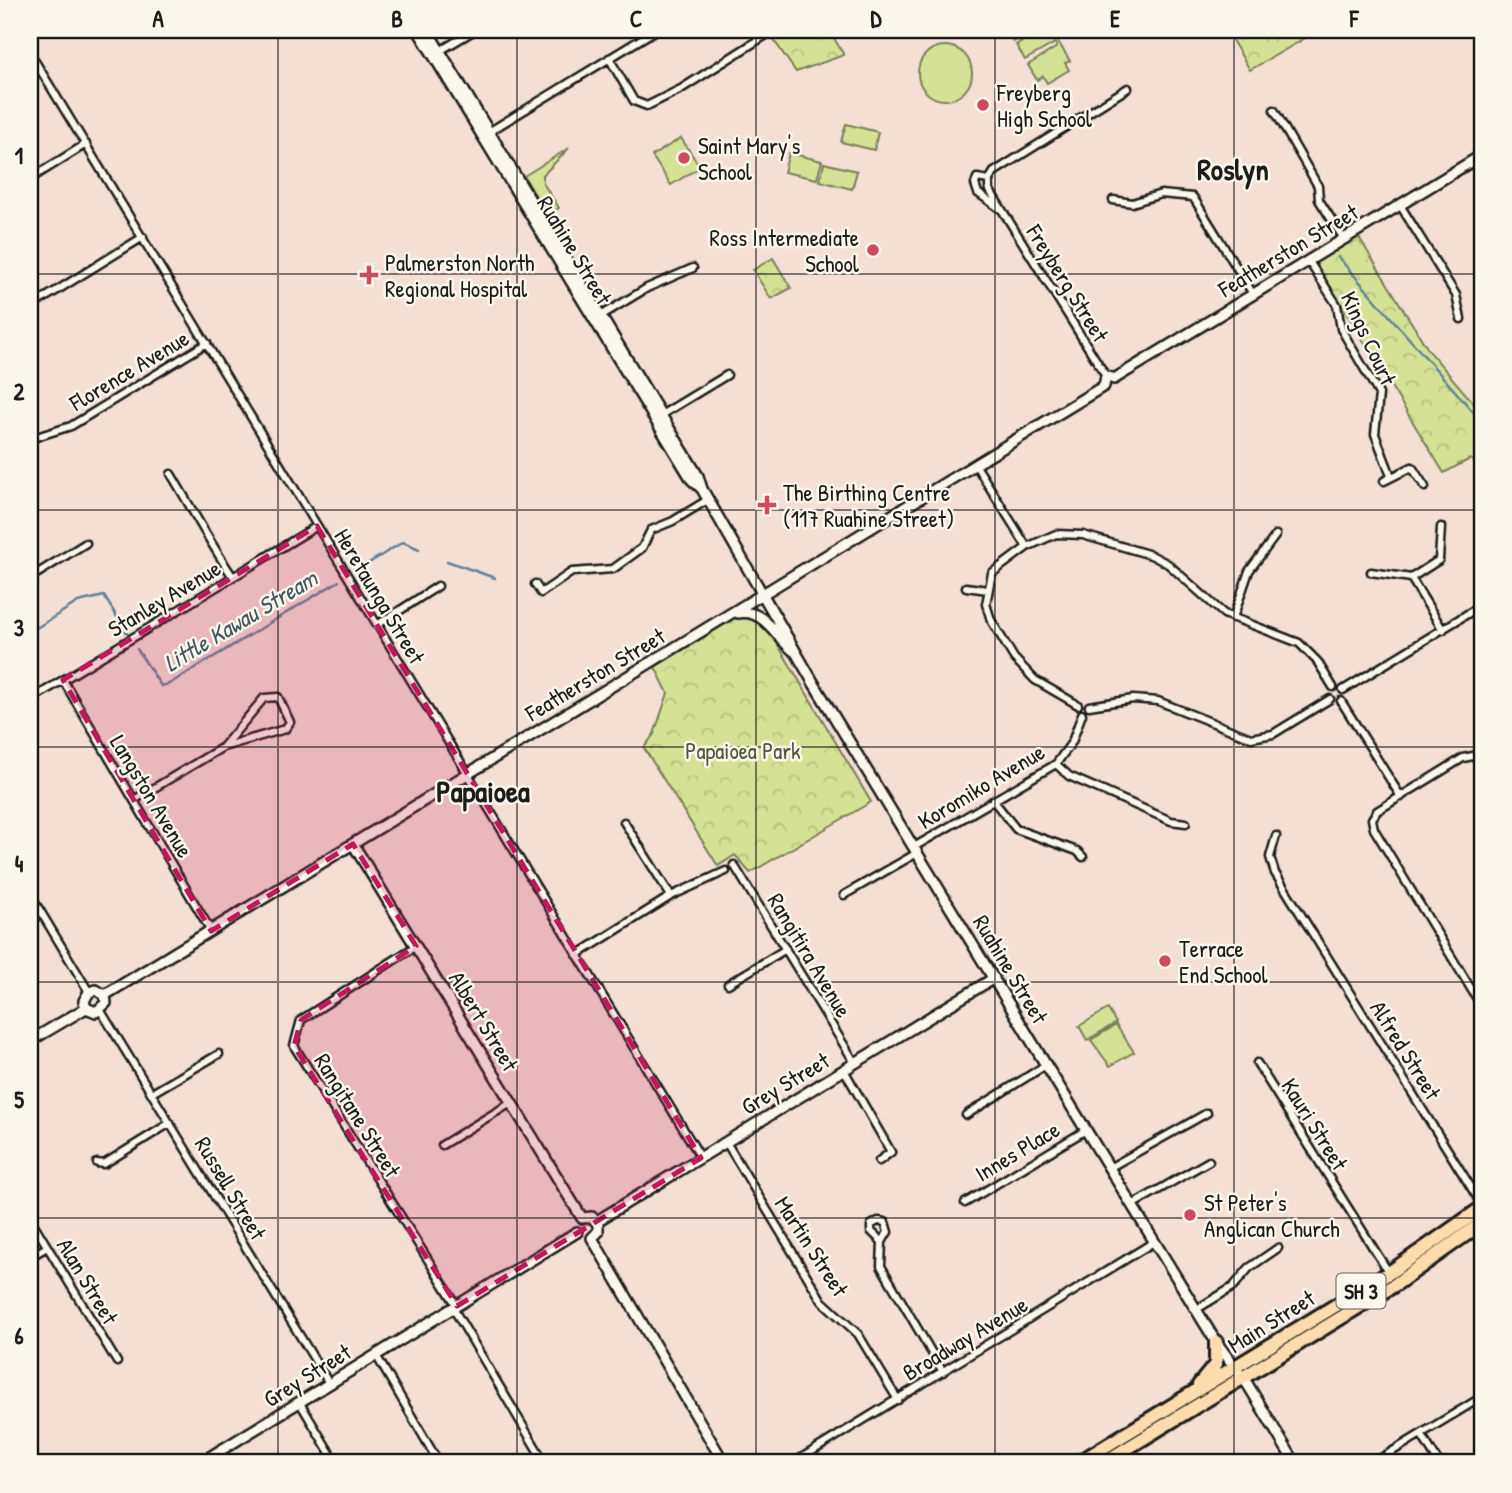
<svg xmlns="http://www.w3.org/2000/svg" width="1512" height="1493" viewBox="0 0 1512 1493" font-family="'Patrick Hand',sans-serif">
<defs>
<pattern id="park-crowns" width="20" height="18" patternUnits="userSpaceOnUse" patternTransform="scale(1.75)"><rect width="20" height="18" fill="#d5e295"/><path d="M2 6a3 3 0 1 1 6 0M12 15a3 3 0 1 1 6 0" fill="none" stroke="#b6c180"/></pattern>
</defs>
<rect width="100%" height="100%" fill="#f4dfd5"/>
<filter id="ink" filterUnits="userSpaceOnUse"><feTurbulence type="fractalNoise" baseFrequency=".0143" numOctaves="2"/><feDisplacementMap in="SourceGraphic" scale="14" xChannelSelector="R" yChannelSelector="G"/><feConvolveMatrix kernelMatrix="1 2 1 2 8 2 1 2 1" color-interpolation-filters="sRGB"/></filter>
<g filter="url(#ink)">
<path fill="#d5e295" stroke="#787f58" stroke-width="2" d="M1006 30H1051L1070 61 1065 63 1069 70 1047 83 1043 76 1037 80 1028 65 1057 47 1055 43 1025 60 1016 45 1022 42 1020 39 1013 42Z
M918 73a27 27 0 1 1 54 0a27 27 0 1 1-54 0Z
M846 124 878 132 874 150 841 142Z
M681 138 700 167 671 185 652 156Z
M569 148 543 175V183L559 208 547 215 524 176Z
M789 153 822 161 817 179 784 172Z
M824 163 857 171 852 189 820 181Z
M1108 1009 1116 1023 1087 1040 1079 1026Z
M1116 1025 1134 1052 1110 1066 1091 1040Z"/>
<path fill="url(#park-crowns)" stroke="#787f58" stroke-width="2" d="M782 30H829L844 55 796 72 771 36Z
M1226 30H1319L1250 70Z
M1358 236 1429 351 1482 413V461L1478 464 1470 459 1444 473 1315 262Z
M773 258 791 288 771 299 753 270Z
M755 606 871 802 750 873 735 855 718 866 644 748 654 734 668 693 655 667Z"/>
<g fill="none" stroke-linecap="round" stroke-linejoin="round">
<path stroke="#5e8197" stroke-width="2.5" d="M1338 257 1482 422
M447 561 495 578
M359 569 403 542 419 549
M30 632 78 602 104 596 127 633
M137 649 161 686 169 684 339 581"/>
<g stroke="#1c1c1c" stroke-width="11">
<path id="street" d="M438 52 475 30
M30 53 701 1158
M609 58 634 101 647 106 681 89 774 30
M1274 110 1318 186 1319 200 1344 239
M487 133 656 30
M30 179 86 144
M989 180 977 178 975 184 978 193 999 208
M1113 200 1132 203 1161 194 1193 197 1253 294
M1400 205 1456 295 1461 319
M1308 260 1337 305 1341 329 1379 394 1375 434 1391 476
M30 307 143 237
M599 317 647 288 693 268
M1106 376 989 189V180L994 172 1128 88
M661 415 727 375
M30 439 71 426 207 343
M975 464 1027 547
M171 474C192 509 210 543 233 577
M1384 481 1412 467 1425 487
M1371 572 1411 578 1439 560 1441 527
M30 578 86 543
M1411 578 1443 630
M535 584 541 593 572 572 613 569 642 548 651 530 673 521 709 499
M966 587 988 590
M1233 618 1249 571 1276 535
M377 625 438 586
M63 680 211 931
M1343 690 1482 605
M30 700 317 526
M1341 701 1401 797
M1078 705 1035 680 1014 658 991 620 986 604 992 573 1027 547 1056 534 1083 535 1151 555 1168 564 1224 614 1299 643 1317 661 1333 687
M1089 706 1133 699 1158 701 1251 738 1273 734 1330 699
M1482 762 1473 756 1463 758 1377 811 1372 819 1374 829 1482 1007
M1056 764 1069 776 1171 821 1186 823
M134 800 223 747 264 698 278 697 290 722 285 729 223 747
M993 800 1016 829 1077 851 1083 857
M624 822 671 896
M1276 836 1270 857 1275 873 1482 1205
M914 847 1056 764 1072 742 1082 714
M734 865 855 1063
M30 894 89 992
M844 895 917 853
M416 946 301 1020 294 1046 457 1306
M577 955 671 896 726 871
M728 984 786 949
M101 1011 330 1385
M1257 1063 1389 1273
M844 1070 891 1152 879 1161
M152 1093 219 1054
M966 1115 1046 1065
M726 1142 822 1301 858 1334 898 1400
M442 1145 511 1103
M97 1163 104 1164 170 1123
M1109 1168 1207 1113
M965 1203 1086 1130
M1132 1205 1209 1161
M30 1218 117 1362
M882 1242 871 1231V1225L878 1221 885 1222 888 1232 882 1242 881 1266 943 1372
M30 1257 47 1247
M453 1308 539 1453
M1197 1309 1233 1287 1249 1268 1278 1248
M376 1355 439 1463
M300 1403 336 1463
M1421 1434 1439 1463
M793 1463 1154 1242
M1373 1463 1482 1397"/>
</g>
<g stroke="#1c1c1c" stroke-width="14">
<path id="secondary" d="M418 30 692 480 701 488
M427 30 698 476 702 489 813 682 1046 1065 1216 1342 1248 1385 1295 1463
M1114 379 1482 155
M1104 386 1106 376 1114 379
M738 613C765 608 776 638 795 652
M353 844 582 1218
M105 995 1104 386
M86 1008 84 1001 89 992 96 990 105 995
M86 1008 96 1012 106 1003 105 995
M30 1041 86 1008
M582 1218 592 1217 598 1224V1232L592 1238
M597 1221 994 978
M592 1238 724 1463
M200 1463 577 1232"/>
</g>
<g stroke="#1c1c1c" stroke-width="18">
<path id="highway" d="M1199 1385 1216 1364V1342
M1078 1463 1389 1273 1482 1208
M1103 1463 1396 1284 1482 1223"/>
</g>
<use href="#street" stroke="#fbf7ec" stroke-width="6"/>
<use href="#secondary" stroke="#fbf7ec" stroke-width="9"/>
<use href="#highway" stroke="#fcdcac" stroke-width="12"/>
</g>
</g>
<path fill="#c2185b" fill-opacity="0.2" stroke="#c2185b" stroke-width="5" stroke-dasharray="14 9" stroke-linejoin="round" d="M317 526 701 1158 457 1306 294 1046 301 1020 416 946 353 844 211 931 63 680Z"/>
<path fill="none" stroke="#1c1c1c" stroke-width="2" stroke-opacity="0.55" d="M278 30V1463M517 30V1463M756 30V1463M995 30V1463M1234 30V1463M30 274H1482M30 510H1482M30 747H1482M30 982H1482M30 1218H1482"/>
<g fill="#d1495b" stroke="#fbf7ec" stroke-width="2.5">
<circle cx="983" cy="105" r="7"/>
<circle cx="684" cy="158" r="7"/>
<circle cx="873" cy="250" r="7"/>
<path d="M365.5 264.5h7v7h7v7h-7v7h-7v-7h-7v-7h7z"/>
<path d="M763.5 494.5h7v7h7v7h-7v7h-7v-7h-7v-7h7z"/>
<circle cx="1165" cy="961" r="7"/>
<circle cx="1190" cy="1215" r="7"/>
</g>
<g text-anchor="middle" dominant-baseline="central" stroke-width="5" stroke-linejoin="round" paint-order="stroke">
<rect fill="#fbf7ec" stroke="#5f5e5a" stroke-width="2" x="1336.5" y="1273.5" width="49" height="35" rx="5"/>
<g font-size="21" font-weight="bold" fill="#1c1c1c">
<text x="1361" y="1291">SH 3</text>
</g>
<g font-size="23" fill="#1c1c1c" stroke="#fbf7ec" text-anchor="start">
<text x="997" y="92">Freyberg<tspan x="997" dy="26">High School</tspan></text>
<text x="698" y="145">Saint Mary's<tspan x="698" dy="26">School</tspan></text>
<text x="859" y="237" text-anchor="end">Ross Intermediate<tspan x="859" dy="26">School</tspan></text>
<text x="385" y="262">Palmerston North<tspan x="385" dy="26">Regional Hospital</tspan></text>
<text x="783" y="492">The Birthing Centre<tspan x="783" dy="26">(117 Ruahine Street)</tspan></text>
<text x="1179" y="948">Terrace<tspan x="1179" dy="26">End School</tspan></text>
<text x="1204" y="1202">St Peter's<tspan x="1204" dy="26">Anglican Church</tspan></text>
</g>
<g font-size="23" fill="#1c1c1c" stroke="#fbf7ec">
<text transform="translate(575 250) rotate(59)">Ruahine Street</text>
<text transform="translate(1288 250) rotate(-31)">Featherston Street</text>
<text transform="translate(1068 283) rotate(58)">Freyberg Street</text>
<text transform="translate(1369 338) rotate(65)">Kings Court</text>
<text transform="translate(129 370) rotate(-31)">Florence Avenue</text>
<text transform="translate(380 596) rotate(59)">Heretaunga Street</text>
<text transform="translate(164 598) rotate(-31)">Stanley Avenue</text>
<text transform="translate(595 674) rotate(-31)">Featherston Street</text>
<text transform="translate(981 786) rotate(-31)">Koromiko Avenue</text>
<text transform="translate(152 796) rotate(59)">Langston Avenue</text>
<text transform="translate(810 955) rotate(59)">Rangitira Avenue</text>
<text transform="translate(1011 969) rotate(59)">Ruahine Street</text>
<text transform="translate(484 1021) rotate(59)">Albert Street</text>
<text transform="translate(1406 1050) rotate(58)">Alfred Street</text>
<text transform="translate(785 1083) rotate(-31)">Grey Street</text>
<text transform="translate(358 1115) rotate(58)">Rangitane Street</text>
<text transform="translate(1315 1124) rotate(58)">Kauri Street</text>
<text transform="translate(1017 1151) rotate(-31)">Innes Place</text>
<text transform="translate(231 1188) rotate(59)">Russell Street</text>
<text transform="translate(812 1246) rotate(57)">Martin Street</text>
<text transform="translate(88 1281) rotate(59)">Alan Street</text>
<text transform="translate(1271 1321) rotate(-32)">Main Street</text>
<text transform="translate(965 1338) rotate(-31)">Broadway Avenue</text>
<text transform="translate(307 1375) rotate(-32)">Grey Street</text>
</g>
<g font-size="23" fill="#545740" stroke="#fbf7ec">
<text x="743" y="750">Papaioea Park</text>
</g>
<g font-size="24" font-style="italic" fill="#425764" stroke="#fbf7ec">
<text transform="translate(240 620) rotate(-31)">Little Kawau Stream</text>
</g>
<g font-size="30" font-weight="bold" fill="#1c1c1c" stroke="#fbf7ec">
<text x="1233" y="169">Roslyn</text>
<text x="483" y="791">Papaioea</text>
</g>
</g>
<rect width="1512" height="1493" fill="none" stroke="#fbf7ec" stroke-width="77"/>
<rect x="38" y="38" width="1436" height="1416" fill="none" stroke="#1c1c1c" stroke-width="2.5"/>
<g font-size="23" text-anchor="middle" font-weight="bold" fill="#1c1c1c">
<text x="158" y="27">A</text>
<text x="397" y="27">B</text>
<text x="636" y="27">C</text>
<text x="876" y="27">D</text>
<text x="1115" y="27">E</text>
<text x="1354" y="27">F</text>
<text x="19" y="164">1</text>
<text x="19" y="400">2</text>
<text x="19" y="636">3</text>
<text x="19" y="872">4</text>
<text x="19" y="1108">5</text>
<text x="19" y="1344">6</text>
</g>
</svg>
